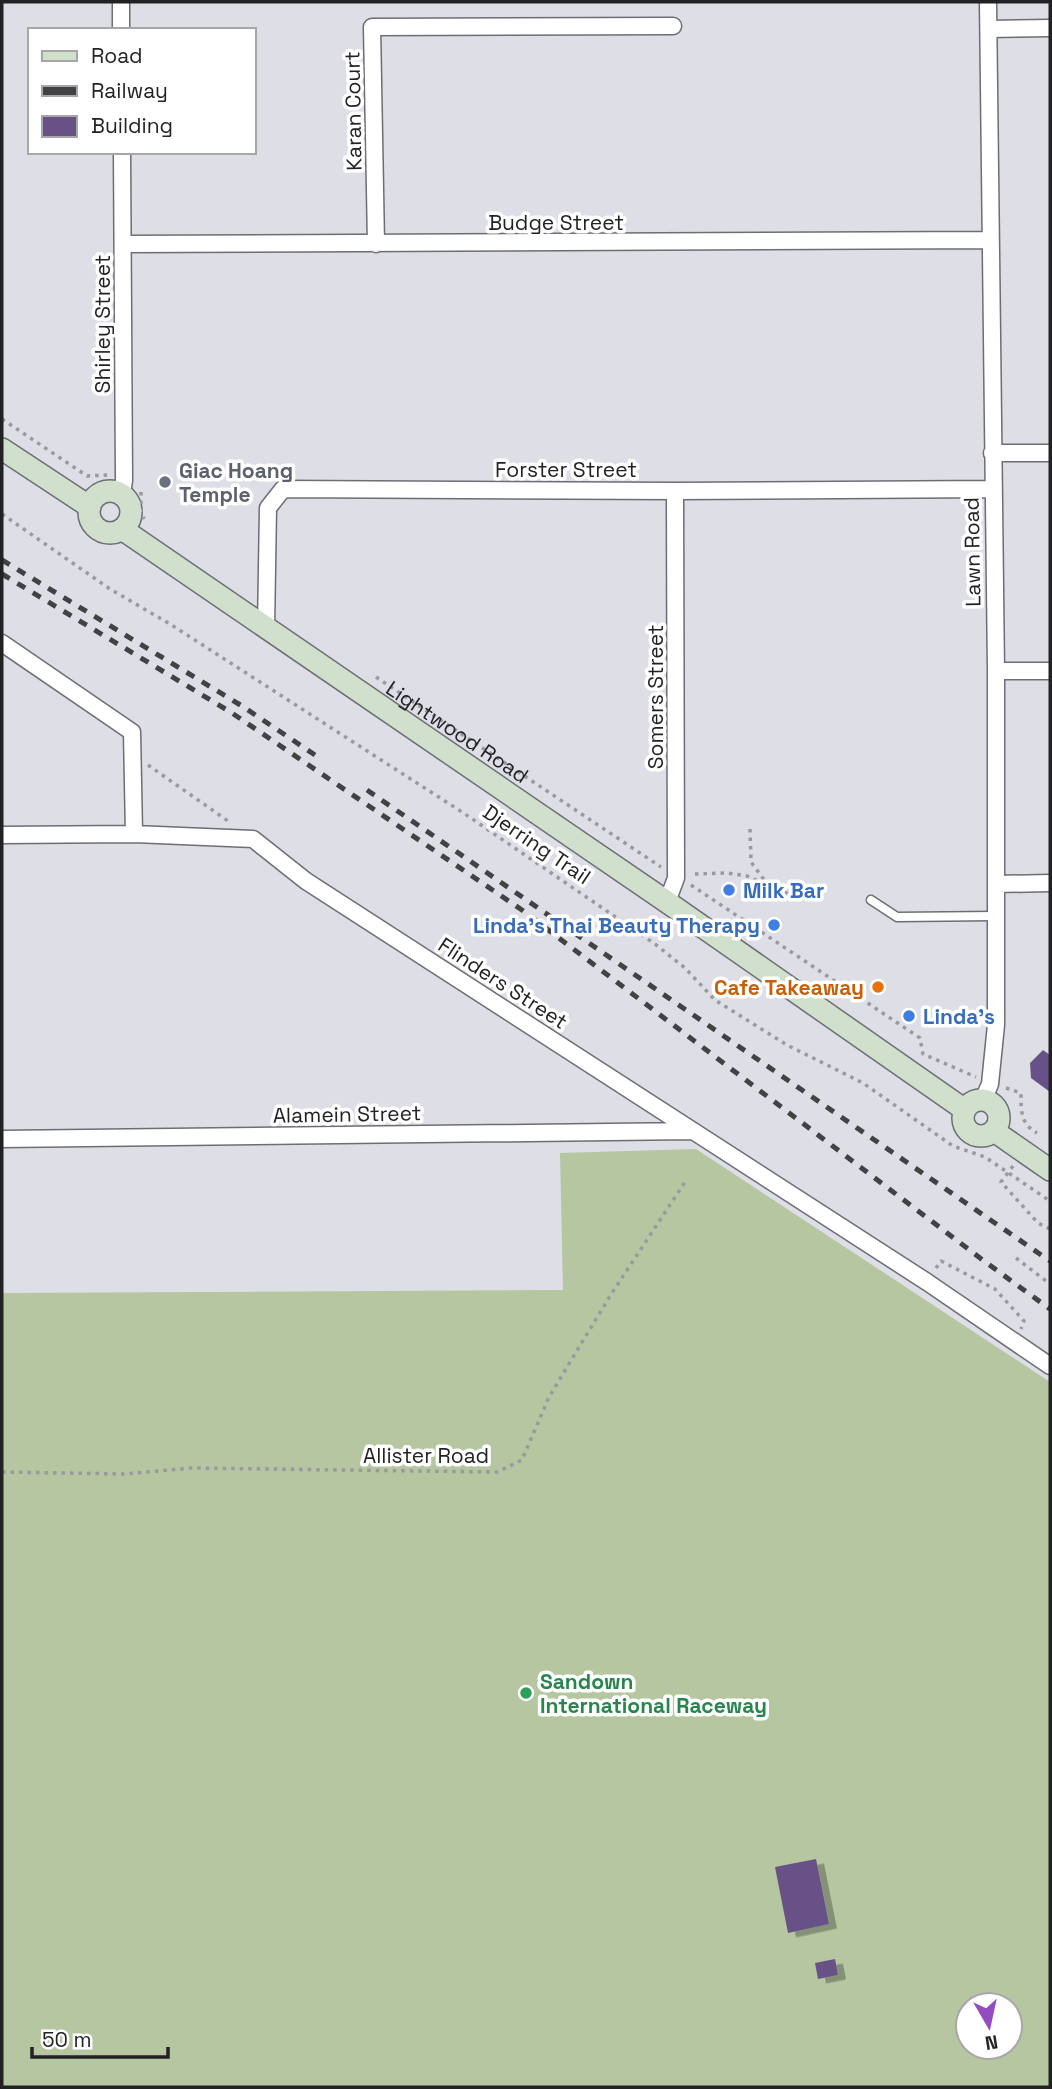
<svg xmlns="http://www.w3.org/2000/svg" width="1052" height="2089" viewBox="0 0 1052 2089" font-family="'Space Grotesk',sans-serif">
<defs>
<filter id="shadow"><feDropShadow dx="8" dy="4.5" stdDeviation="0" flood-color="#0004"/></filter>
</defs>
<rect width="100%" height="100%" fill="#dedee6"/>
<path fill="#b5c6a1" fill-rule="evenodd" d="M696 1149 1050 1382V2087H2V1293L563 1290 560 1153ZM968 2005H1010V2047H968Z"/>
<path fill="#685186" filter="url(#shadow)" d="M1043 1050 1050 1055V1092L1031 1078 1030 1063Z
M816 1859 829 1924 788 1933 775 1867Z
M835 1959 838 1975 818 1979 815 1963Z"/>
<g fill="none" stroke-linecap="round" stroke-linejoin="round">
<g stroke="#6d6d74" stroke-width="11">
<path id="lane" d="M871 900 897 917 995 916"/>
</g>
<g stroke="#6d6d74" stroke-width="19">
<path id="street" d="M121 2V30
M989 29 1050 28
M123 244 989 240
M376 244 372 27 673 26
M992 453H1050
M122 495 124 480 122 152
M266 628 268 508 283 489 675 491 992 489
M2 643 132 732 134 834 253 839 306 881 927 1282 1050 1366
M996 671H1050
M2 835 134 834
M996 884 1050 883
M667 902 676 878 675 491
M983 1100 990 1084 996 1025V671L988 2
M2 1139 692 1131"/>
</g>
<g stroke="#6d6d74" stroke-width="24">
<path id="secondary" d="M2 449 90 507
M89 512a21 21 0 1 1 42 0a21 21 0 1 1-42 0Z
M122 529 667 902 965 1110
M963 1118a18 18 0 1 1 36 0a18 18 0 1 1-36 0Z
M994 1131 1050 1170"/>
</g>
<g stroke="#99999f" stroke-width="3.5" stroke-dasharray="3.5 5" stroke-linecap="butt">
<path d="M2 419 87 476 108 475"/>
<path d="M141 492V512L144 519"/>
<path d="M2 514 110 589 170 624 465 814 655 944 685 968 715 1000 787 1045 863 1083 953 1146 985 1157 1050 1201"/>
<path id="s1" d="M376 677 661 867"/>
<path d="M148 765 228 821"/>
<path d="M750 829 751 862 765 881"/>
<path d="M695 874 727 873 747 876 793 896"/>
<path d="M691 885 920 1038 923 1054 976 1077"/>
<path d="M1006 1088 1021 1093C1021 1109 1020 1124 1037 1133"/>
<path d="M1013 1166 1001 1182 1038 1223 1050 1229"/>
<path d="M1016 1258 1050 1284"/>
<path d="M936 1268 941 1261 995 1289 1024 1321 1021 1329"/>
<path d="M2 1472 123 1474 192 1468 497 1472 522 1460 549 1397 610 1296 687 1179"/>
</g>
<use href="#lane" stroke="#fff" stroke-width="8"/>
<use href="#street" stroke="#fff" stroke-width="16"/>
<use href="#secondary" stroke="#d0e0cd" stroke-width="21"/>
<path stroke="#424245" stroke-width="5" stroke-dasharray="9 9" stroke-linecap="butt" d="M2 560 242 706 315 755
M2 574 232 713 522 910 984 1261 1050 1309
M367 790 1050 1261"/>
</g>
<circle fill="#6b7280" stroke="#fff" stroke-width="2.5" cx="165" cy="482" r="7"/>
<g fill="#3f7fe0" stroke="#fff" stroke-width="2.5">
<circle cx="729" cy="890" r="7"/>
<circle cx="774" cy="925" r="7"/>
<circle cx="909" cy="1016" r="7"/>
</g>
<circle fill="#e8710a" stroke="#fff" stroke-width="2.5" cx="878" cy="987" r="7"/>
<circle fill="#2e9e5b" stroke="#fff" stroke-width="2.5" cx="526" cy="1693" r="7"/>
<g text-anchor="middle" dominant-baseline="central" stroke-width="7" stroke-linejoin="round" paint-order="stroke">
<g font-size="21" fill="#222224" stroke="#fff">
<text transform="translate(353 111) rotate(-91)">Karan Court</text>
<text x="556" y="222">Budge Street</text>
<text transform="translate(102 324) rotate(-90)">Shirley Street</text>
<text x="566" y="469">Forster Street</text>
<text transform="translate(972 552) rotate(-91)">Lawn Road</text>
<text transform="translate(655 697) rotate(-90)">Somers Street</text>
<text stroke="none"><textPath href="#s1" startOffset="98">Lightwood Road</textPath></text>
<text transform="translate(537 844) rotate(34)">Djerring Trail</text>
<text transform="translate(503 983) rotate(33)">Flinders Street</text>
<text transform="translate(347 1114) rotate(-1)">Alamein Street</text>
<text x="426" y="1455">Allister Road</text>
</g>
<g font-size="21" font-weight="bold" fill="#5b616d" stroke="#fff" text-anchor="start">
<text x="179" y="470">Giac Hoang<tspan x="179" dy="24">Temple</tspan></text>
</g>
<g font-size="21" font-weight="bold" fill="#366cbe" stroke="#fff" text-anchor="start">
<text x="743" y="890">Milk Bar</text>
<text x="760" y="925" text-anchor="end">Linda's Thai Beauty Therapy</text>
<text x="923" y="1016">Linda's</text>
</g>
<g font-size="21" font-weight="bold" fill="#c56008" stroke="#fff" text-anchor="end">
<text x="864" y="987">Cafe Takeaway</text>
</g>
<g font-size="21" font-weight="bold" fill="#27864d" stroke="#fff" text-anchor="start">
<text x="540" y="1681">Sandown<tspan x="540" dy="24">International Raceway</tspan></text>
</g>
</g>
<rect width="1052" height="2089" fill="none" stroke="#222224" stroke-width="7"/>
<rect x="28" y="28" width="228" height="126" fill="#ffffff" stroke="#a7a7a7" stroke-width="2"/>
<rect x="42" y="51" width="35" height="10" fill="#d0e0cd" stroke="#a7a7a7" stroke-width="2"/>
<text x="91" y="63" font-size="21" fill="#222224">Road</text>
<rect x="42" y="86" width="35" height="10" fill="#424245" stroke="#a7a7a7" stroke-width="2"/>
<text x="91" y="98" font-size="21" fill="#222224">Railway</text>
<rect x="42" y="116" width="35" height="21" fill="#685186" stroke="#a7a7a7" stroke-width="2"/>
<text x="91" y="133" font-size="21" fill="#222224">Building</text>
<g transform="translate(989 2026) rotate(171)"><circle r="33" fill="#ffffff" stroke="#a7a7a7" stroke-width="2"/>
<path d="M0-5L12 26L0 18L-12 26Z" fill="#944dc0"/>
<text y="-10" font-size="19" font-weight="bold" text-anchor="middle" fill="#222224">N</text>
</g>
<path d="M32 2047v10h136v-10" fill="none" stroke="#222224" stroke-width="3.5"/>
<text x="42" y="2047" font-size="21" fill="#222224" stroke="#ffffff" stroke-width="5" paint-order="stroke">50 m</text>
</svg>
